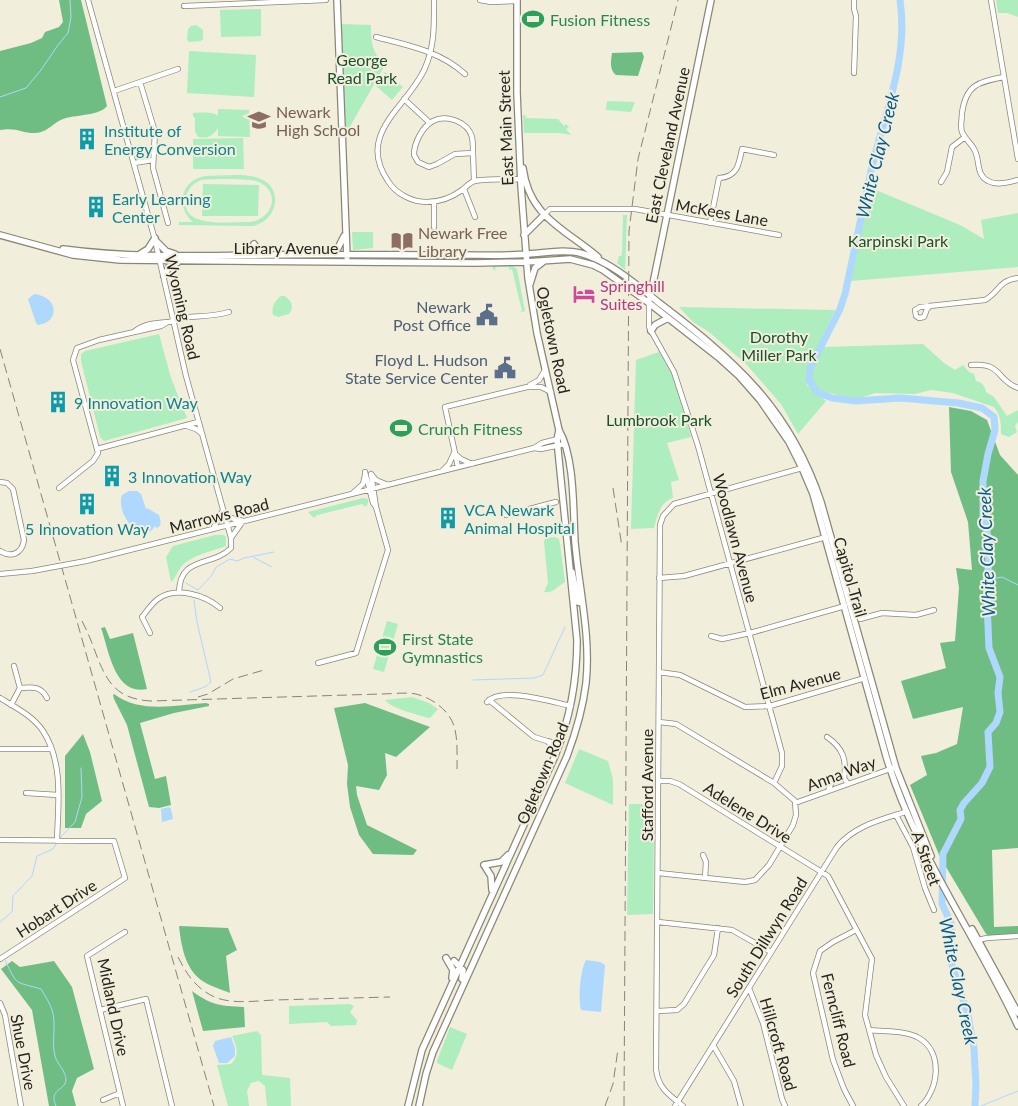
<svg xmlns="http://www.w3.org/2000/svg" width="1018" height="1106" viewBox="0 0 1018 1106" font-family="Lato,sans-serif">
<rect width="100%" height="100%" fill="#f1eedc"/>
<path fill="#aeedbd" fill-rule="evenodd" d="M996 0H1018V17L1007 13H998Z
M261 9V36L221 37 220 10Z
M341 24 371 25C371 42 372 53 385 65L344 137Z
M196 25 203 30V39L201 41 189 42 187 40 188 29 191 26Z
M189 51 256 55 254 97 187 93Z
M385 72 403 87 392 100 376 86Z
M607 101 635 102 631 112 606 110Z
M218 109 249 110 250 137 218 136V128C213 136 207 139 198 137L195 131V118L193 116V113C200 113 212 111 218 116Z
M523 115H525L526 118 558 119 564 126 566 124 569 127 566 129 571 135 560 133H524Z
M243 138 244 169H193V139Z
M207 176C221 176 245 173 258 178 284 186 279 220 253 226L179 225V222H193C174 206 182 178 207 176ZM201 180C212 179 250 178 259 182 283 193 271 223 246 222 228 222 179 229 186 197 188 188 194 183 201 180Z
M203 184 259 185 258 216H202Z
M871 188 960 225 984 239 981 220 1018 213V267L851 281 858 238Z
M623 215H627L625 270 617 263 619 256H621L622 254Z
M352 232H373V248L353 250Z
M492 266H513L517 269 525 311 518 313 522 311 512 269 509 270V267H496L494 271Z
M281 296H285C291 301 295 306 289 314L278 317 273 315C271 308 275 300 281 296Z
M679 307 835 310 806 372 807 385 826 401 798 434 781 404 746 364 709 332 693 322Z
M159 334 171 378 187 418 104 441 100 437 81 361V354L85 351Z
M923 344 944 363 955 370 963 365 969 372 974 374 976 381C982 382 985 386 986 392L994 397 1007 416 1018 410V422L1015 426 1017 432 1009 437 1001 434C1001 423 1001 416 994 407L953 393 931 390 915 394 875 393 858 399 838 395 821 391 812 384 810 373 823 347Z
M659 352 674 378 691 437 667 443 679 480 671 482 673 498C660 502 657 516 654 528L631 529 636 360Z
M363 498 368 499V503L366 507 362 504 317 515 314 518 308 512Z
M215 535H223L226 537V546C213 551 196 554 185 563 178 568 177 577 171 582L166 557 173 546Z
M555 537 559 539 560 544 565 582C558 586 552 594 544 592L548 583 544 542 545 538Z
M387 621 398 624 384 672 373 669Z
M412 697 429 703 438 709 430 718C418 715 392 709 385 700Z
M579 749 608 761 613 779V805L565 783Z
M629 804H654L653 914 627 915Z
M350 1004 354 1006 350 1012 357 1020 356 1025 331 1026 327 1022 289 1024V1006Z
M450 1027 467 1034 452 1070 437 1063V1061Z
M257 1031 261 1035 262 1075 290 1078 291 1106H267L265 1086 259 1081 251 1083 247 1091 249 1106H228L217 1065 231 1064C240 1055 237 1047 232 1036Z"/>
<path fill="#70bd84" d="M59 0H81L107 106C101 115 77 115 66 118 54 121 48 133 35 133 21 133 17 127 0 130V51L31 43 42 38 45 32 59 27 63 22Z
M642 52 644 57 638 76 616 75C609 69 611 61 612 53Z
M949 407 971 411 987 420 1000 455 1018 475V848L992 850 994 927 1018 926V935L991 937 986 934 940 857 910 785 927 775 921 756 936 753 957 744 963 707 913 719 901 681 946 668 940 643 955 641 959 588 956 568 972 570 968 522 951 472Z
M105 627 110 639 133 633 147 689C114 696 109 650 101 628Z
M114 694C141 714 175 705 206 703L209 704V706L174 713 140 723 155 779 166 776 171 805 159 808 149 807 127 725 114 699 113 695Z
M365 703 430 727 396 757 385 753 387 775 379 790 356 786 357 795 367 825 417 850 413 855 373 854 359 835 350 807 347 784 348 765 334 708Z
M83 734 90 752 102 801 86 814 81 828H65V756Z
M179 926 228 928 237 950 226 956 230 993C221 989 209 986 201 980 185 968 181 945 179 926Z
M12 961 20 967 54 961 72 987 94 1069 77 1078 72 1091 76 1106H49L32 1010 1 969Z
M192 991C211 1005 220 1006 244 1007L245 1027 203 1031Z"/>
<path fill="#aed8fd" d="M34 294C60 297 59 323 38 325L36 323 28 299Z
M129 491H137L141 494 146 509 147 508 159 515C160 520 163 525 157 528L155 526C143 547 115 515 122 495Z
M169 807 171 809 173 819 162 822 161 809Z
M586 960 600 962 605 965 601 1012 581 1010C578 999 580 971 586 960Z
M231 1037 235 1048V1056L227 1063H219L213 1046 215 1041Z"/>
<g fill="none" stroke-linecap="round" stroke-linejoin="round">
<path stroke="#aed8fd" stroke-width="1" d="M0 97 26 88 41 70 58 45 68 33 71 17 70 0
M253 557 272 567
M986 580 1002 577 1018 585
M186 583 198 590 212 575 216 567 230 559 237 561 244 558 274 552
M473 680 534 678 543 675 565 627
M190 692 205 687 211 682 197 622 194 600
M60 838 75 822 82 797 81 768
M0 922 12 912 13 896 32 876 37 856 53 849 56 844
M5 960C18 987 14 981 41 989 45 996 50 1003 52 1010 57 1024 51 1041 55 1056 57 1064 66 1071 66 1080 65 1091 48 1089 56 1106
M981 1106 1018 1091"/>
<path stroke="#aed8fd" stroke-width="7" d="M900 0C909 59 884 114 871 171 862 212 854 253 845 294L840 309 810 368 809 380 817 392 832 398 856 401 900 398 958 403 982 408 994 417 995 430 988 454 983 481V519L987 530 988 544 989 564 986 580 989 648 1000 677 998 693 1000 712 996 723 988 732 990 767 982 783 964 803 960 810 961 819 943 854 942 904 951 923V962L968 1015 974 1049 976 1086 975 1106"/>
<g stroke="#8a8777" stroke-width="6">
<path id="minor" d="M88 0 155 240 186 376 231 538V548C213 567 180 555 179 592
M434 0C434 24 435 45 425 68 409 106 355 133 388 181 396 194 412 202 427 202 440 202 451 198 462 190 466 187 470 182 475 181 489 178 506 180 521 179
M480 0 491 2 517 1
M991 0 1018 159
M184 6 326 0
M376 37C407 45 440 51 465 74
M854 73 856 16 854 9V0
M1004 77C979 82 966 84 962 113 962 119 960 126 962 132 965 139 972 144 975 151 980 161 976 175 988 181 997 186 1009 182 1018 180
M140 82 155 132 153 168 168 223
M114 91 178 69
M404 99 430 123
M473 153C473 148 473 142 472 137 468 122 447 114 433 121 422 127 414 143 414 155L418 162 429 167 437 164 455 154 473 153 474 181
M134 163 153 160
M941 182 947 172 952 147 965 137
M464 189 475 217
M544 215 550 209H635L779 235
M710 223 719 178C737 177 739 165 742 149L774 155
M434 227V202
M649 303V327L674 372 698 446 782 753V766L774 783
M930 306 927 309 924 317 919 318 916 316 915 310 920 307 985 300C1000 292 997 281 1018 278
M135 331C146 323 156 323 169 322 176 321 182 318 189 317 203 316 216 316 229 312
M971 365C1002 362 996 380 1018 388
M530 385 539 380 545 370
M187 426 196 429 201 433
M534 448 542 443 558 439
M97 449 198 422
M458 467 445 407 527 387H541L551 392
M443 470 449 464 454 453 461 459 472 464
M365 472 373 503 376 507
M371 474 376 480 388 485
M0 482 7 483 13 489 24 540C22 554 11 558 0 551
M59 488 93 461 98 453 73 360 77 348 99 340 161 326 168 322
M353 493 363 484 365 475
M225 514 231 518 243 521
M506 515 556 502
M213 529 223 510
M231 538 243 521
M86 561 534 448 541 449 565 444
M0 574 32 571
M659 578 684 576 826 537
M860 619 882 613 916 615 934 610
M150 633 142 617C147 611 152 603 158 599 176 586 205 595 220 608
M711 636 722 639 750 633 845 606
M318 663 356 653 388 550 376 507 371 474
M659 672 680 675 745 707 770 706 865 678
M20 688C32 687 41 686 47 698
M0 698C15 707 33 716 43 731 64 763 58 805 57 841
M489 700 534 737 547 741
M487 702C501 686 552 702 571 706
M11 705 20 688 14 666
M827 737C843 748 847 760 844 778L848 784
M0 749H51
M555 756 551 745 547 741 560 744
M658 781H670L679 784 828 876 872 959 865 1015 876 1055 886 1077 904 1106
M828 791 833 779 844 778
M26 793 58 795
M795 803 893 768
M896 815 913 847 925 888 934 910
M0 840 114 841 125 878 0 959
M703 855 706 862 705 878
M658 873 745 882 755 880 769 865 793 825 796 815 795 801 774 783 676 724 659 722
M658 922 732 930 771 952
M978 940 987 938 1018 936
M749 988 763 1023 782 1099 785 1106
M0 1003 5 1015 21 1106
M100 1010 146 999 172 1106
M658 1011 677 1010 684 1004 714 955 718 928
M869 1030C884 1032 905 1030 919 1038 943 1052 939 1089 921 1106
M713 1045 734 1081 741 1106
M103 1100 120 1093
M123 1106 87 956 125 932
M675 1106 837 847C854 826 880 820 905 812
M683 1106C669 1095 658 1088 656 1069L660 525 663 516 674 504 802 468
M853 1106 844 1089 833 1060 813 973 820 951 833 942 856 930"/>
</g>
<g stroke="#8a8777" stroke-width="8">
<path id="major" d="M337 0 347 257
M523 168C529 217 565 229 598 257
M0 235 73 255 120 260 475 263 526 262 570 259 593 265 603 270 649 303 718 357 739 376 760 400 789 442 802 468 813 494 886 756C915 853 976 935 1018 1026
M524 235 544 215
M155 240 166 251 175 254
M254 244 259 251 266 252
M63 249C130 258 197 256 265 255 331 254 396 255 462 255 484 255 506 256 528 254 545 253 564 249 580 253 608 260 636 284 658 302 735 361 789 407 821 502L896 768 931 856
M140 254 148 249 155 238
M327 254 338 248 344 236
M164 276 169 267 178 262
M530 284 535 268 544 261
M650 298 711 0
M651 331 655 325 668 318
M572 572 578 602 582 603
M484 865 491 876 492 890
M484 865 501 862 508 855
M972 929 1018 1013
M446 958 453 970 452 978
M454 961 463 970 462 979
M408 1106 422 1050 555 756C570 719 577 680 577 640L557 440 559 430
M419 1106 426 1074 433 1052 567 756C576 732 583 708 586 683 591 636 579 589 575 542 573 510 575 458 559 430L537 333 528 278 521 186 517 93V0"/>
</g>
<use href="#minor" stroke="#fff" stroke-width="4.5"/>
<use href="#major" stroke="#fff" stroke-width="5.5"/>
<path stroke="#878479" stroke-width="1" stroke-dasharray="10 5" stroke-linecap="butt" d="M0 349 214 1106
M613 488 622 547
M82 621C86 629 90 637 93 646 105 678 113 699 151 701L381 694C392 694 405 692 416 694 432 698 449 710 454 726 458 739 457 755 457 769
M198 697 208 694 233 679 264 670
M178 957C187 975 197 990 217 998 234 1004 256 1001 274 1000 313 999 352 998 390 997
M605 1106 613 1084 618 1049
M624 1106 629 231 638 159 678 0"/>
<g stroke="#8a8777" stroke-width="6" stroke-linecap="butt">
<path id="minor-bridge" d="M32 571 86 561"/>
</g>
<use href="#minor-bridge" stroke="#fff" stroke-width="4.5"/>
</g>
<defs>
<g id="stadium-bare" transform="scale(1.725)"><path d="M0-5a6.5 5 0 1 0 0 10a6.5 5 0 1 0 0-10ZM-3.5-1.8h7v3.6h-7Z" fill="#2e9e5b" stroke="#f1eedc" stroke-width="2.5" paint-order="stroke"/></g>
<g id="school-bare" transform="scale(1.725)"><path d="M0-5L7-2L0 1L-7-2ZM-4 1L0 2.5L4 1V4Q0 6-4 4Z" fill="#8d6e63" stroke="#f1eedc" stroke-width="2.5" paint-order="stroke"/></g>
<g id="building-bare" transform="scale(1.725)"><path d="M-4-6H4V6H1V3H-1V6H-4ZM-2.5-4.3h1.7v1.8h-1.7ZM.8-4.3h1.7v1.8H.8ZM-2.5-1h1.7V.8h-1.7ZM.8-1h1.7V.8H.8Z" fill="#0f9aa8" stroke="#f1eedc" stroke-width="2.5" paint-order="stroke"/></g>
<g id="library-bare" transform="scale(1.725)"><path d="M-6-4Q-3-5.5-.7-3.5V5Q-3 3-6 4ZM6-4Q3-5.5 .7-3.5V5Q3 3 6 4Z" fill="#8d6e63" stroke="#f1eedc" stroke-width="2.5" paint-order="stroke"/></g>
<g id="hotel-bare" transform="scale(1.725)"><path d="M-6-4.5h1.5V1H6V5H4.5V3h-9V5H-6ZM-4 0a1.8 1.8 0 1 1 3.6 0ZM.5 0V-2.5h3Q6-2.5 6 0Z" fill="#d1479c" stroke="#f1eedc" stroke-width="2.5" paint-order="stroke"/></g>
<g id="civic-bare" transform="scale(1.725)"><path d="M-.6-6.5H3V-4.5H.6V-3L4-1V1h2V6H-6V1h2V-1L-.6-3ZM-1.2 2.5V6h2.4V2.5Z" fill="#5c6f8a" stroke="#f1eedc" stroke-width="2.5" paint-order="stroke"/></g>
</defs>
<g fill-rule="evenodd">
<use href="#stadium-bare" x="533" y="19"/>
<use href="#school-bare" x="259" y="120"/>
<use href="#building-bare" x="87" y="139"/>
<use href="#building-bare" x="96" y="207"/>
<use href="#library-bare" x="402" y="241"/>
<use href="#hotel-bare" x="584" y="294"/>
<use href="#civic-bare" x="487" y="315"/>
<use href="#civic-bare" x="505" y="368"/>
<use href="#building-bare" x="58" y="402"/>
<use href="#stadium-bare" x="401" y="428"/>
<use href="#building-bare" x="112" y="476"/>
<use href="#building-bare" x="87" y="504"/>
<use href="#building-bare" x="448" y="518"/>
<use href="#stadium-bare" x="385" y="647"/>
</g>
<g text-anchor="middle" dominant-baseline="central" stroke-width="4" stroke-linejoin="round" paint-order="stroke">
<g font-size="16" fill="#27864d" stroke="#f1eedc" text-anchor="start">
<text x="550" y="19">Fusion Fitness</text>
<text x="418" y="428">Crunch Fitness</text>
<text x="402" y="638">First State<tspan x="402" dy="18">Gymnastics</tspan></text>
</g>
<g font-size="16" fill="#19512d" stroke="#f1eedc">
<text x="362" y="59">George<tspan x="362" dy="18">Read Park</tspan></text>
<text x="898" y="240">Karpinski Park</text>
<text x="779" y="336">Dorothy<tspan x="779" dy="18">Miller Park</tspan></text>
<text x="659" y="419">Lumbrook Park</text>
</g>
<g font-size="16" fill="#785e54" stroke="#f1eedc" text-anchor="start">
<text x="276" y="111">Newark<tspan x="276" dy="18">High School</tspan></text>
<text x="418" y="232">Newark Free<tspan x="418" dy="18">Library</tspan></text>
</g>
<g font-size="16" fill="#26241e" stroke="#f1eedc">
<text transform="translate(505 128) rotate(-92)">East Main Street</text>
<text transform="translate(667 145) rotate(-78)">East Cleveland Avenue</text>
<text transform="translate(722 212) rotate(10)">McKees Lane</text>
<text x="286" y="247">Library Avenue</text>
<text transform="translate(183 307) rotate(77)">Wyoming Road</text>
<text transform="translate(554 340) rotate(78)">Ogletown Road</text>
<text transform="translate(219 515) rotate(-14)">Marrows Road</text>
<text transform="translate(736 538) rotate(75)">Woodlawn Avenue</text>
<text transform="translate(851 577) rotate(74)">Capitol Trail</text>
<text transform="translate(800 683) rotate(-15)">Elm Avenue</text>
<text transform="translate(542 773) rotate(-67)">Ogletown Road</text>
<text transform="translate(841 773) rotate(-20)">Anna Way</text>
<text transform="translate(646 785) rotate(-90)">Stafford Avenue</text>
<text transform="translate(748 812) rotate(32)">Adelene Drive</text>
<text transform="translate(927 858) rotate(70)">A Street</text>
<text transform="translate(56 908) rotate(-33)">Hobart Drive</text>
<text transform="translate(766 937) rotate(-58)">South Dillwyn Road</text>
<text transform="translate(114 1007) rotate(78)">Midland Drive</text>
<text transform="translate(839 1020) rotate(76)">Ferncliff Road</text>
<text transform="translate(779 1044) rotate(74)">Hillcroft Road</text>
<text transform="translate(24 1052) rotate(79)">Shue Drive</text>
</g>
<g font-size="16" fill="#0d838f" stroke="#f1eedc" text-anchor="start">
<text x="104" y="130">Institute of<tspan x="104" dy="18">Energy Conversion</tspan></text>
<text x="112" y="198">Early Learning<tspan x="112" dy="18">Center</tspan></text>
<text x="74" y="402">9 Innovation Way</text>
<text x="128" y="476">3 Innovation Way</text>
<text x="464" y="509">VCA Newark<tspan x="464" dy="18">Animal Hospital</tspan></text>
<text x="87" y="528" text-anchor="middle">5 Innovation Way</text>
</g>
<g font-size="16" fill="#b23c85" stroke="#f1eedc" text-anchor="start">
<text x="600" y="285">Springhill<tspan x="600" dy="18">Suites</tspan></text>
</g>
<g font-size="16" fill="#4e5e75" stroke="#f1eedc" text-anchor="end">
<text x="471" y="306">Newark<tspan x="471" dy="18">Post Office</tspan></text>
<text x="488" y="359">Floyd L. Hudson<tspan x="488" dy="18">State Service Center</tspan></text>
</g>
<g font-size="18" font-style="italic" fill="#045b91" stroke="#f1eedc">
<text transform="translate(877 155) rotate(-76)">White Clay Creek</text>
<text transform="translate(986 552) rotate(-92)">White Clay Creek</text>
<text transform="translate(959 981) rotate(78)">White Clay Creek</text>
</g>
</g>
</svg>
